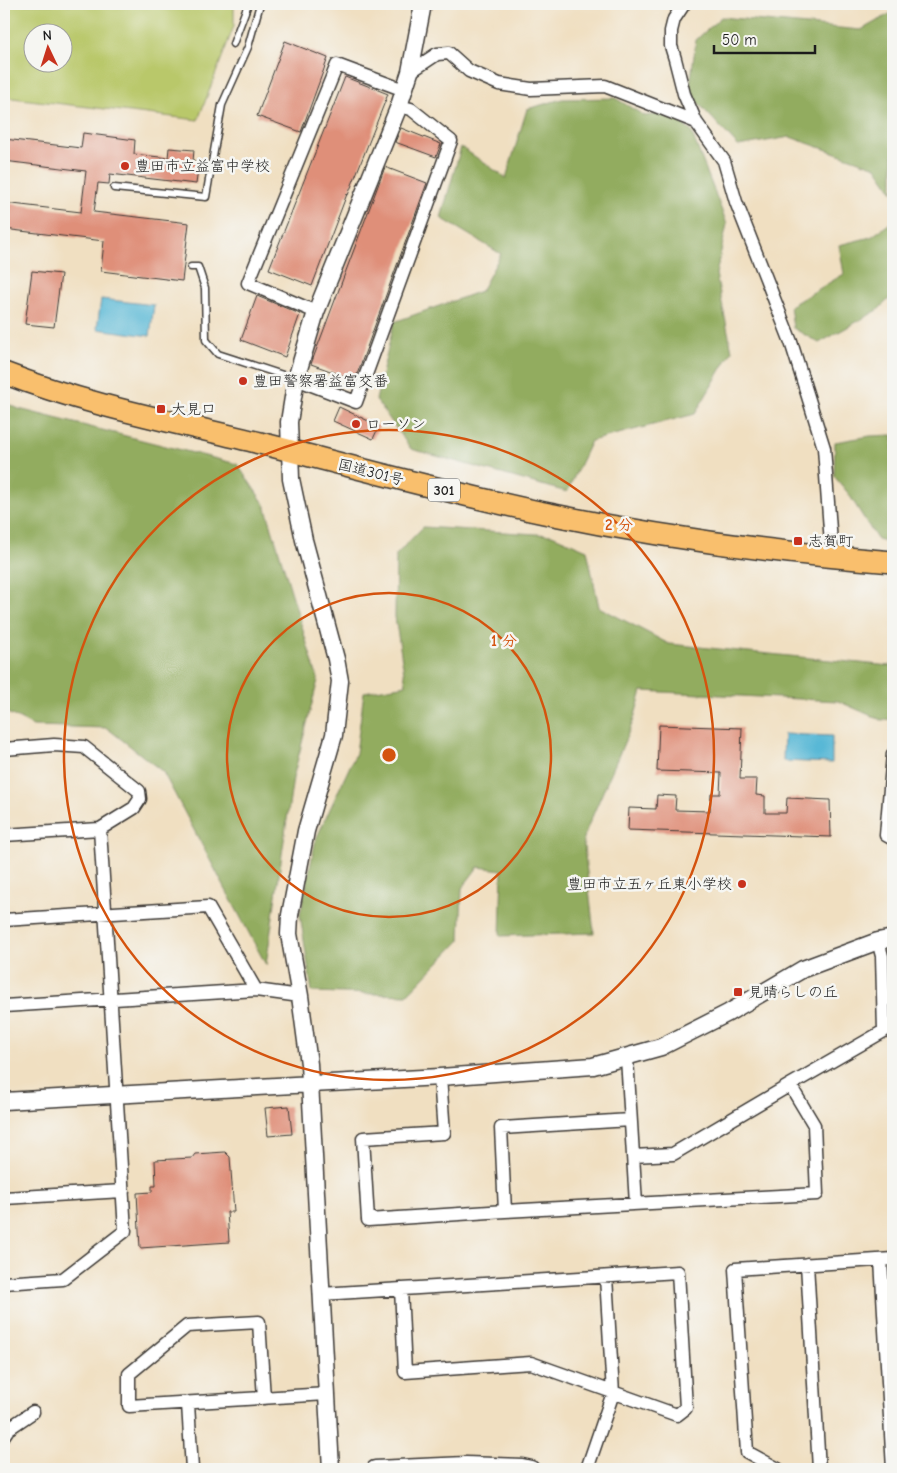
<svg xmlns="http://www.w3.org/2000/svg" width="897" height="1473" viewBox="0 0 897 1473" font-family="'Comic Neue','Klee One',sans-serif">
<rect width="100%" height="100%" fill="#f6f6f2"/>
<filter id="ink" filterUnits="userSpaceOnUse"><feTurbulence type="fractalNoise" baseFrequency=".02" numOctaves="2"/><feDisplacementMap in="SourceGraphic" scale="10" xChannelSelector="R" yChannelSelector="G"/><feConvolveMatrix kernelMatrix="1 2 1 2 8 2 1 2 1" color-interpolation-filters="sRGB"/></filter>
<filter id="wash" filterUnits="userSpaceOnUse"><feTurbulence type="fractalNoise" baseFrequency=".0096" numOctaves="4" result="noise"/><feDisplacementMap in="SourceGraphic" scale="20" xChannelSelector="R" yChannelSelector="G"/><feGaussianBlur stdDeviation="1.12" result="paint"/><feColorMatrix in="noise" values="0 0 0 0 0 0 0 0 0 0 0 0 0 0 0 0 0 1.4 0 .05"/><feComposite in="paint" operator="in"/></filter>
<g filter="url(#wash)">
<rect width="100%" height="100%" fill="#f0dfc1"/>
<path fill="#b9c86b" stroke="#6a7244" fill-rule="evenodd" d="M4 4H234V26L198 120 4 97ZM32 32H62V62H32Z"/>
<path fill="#92ac5f" stroke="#57643e" d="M893 12V192L876 167 790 137 738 146 689 93 696 40 721 17 861 30Z
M615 98 645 116 668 113 691 131 727 224 716 274 732 351 695 414 591 441 567 492 411 449 376 400 394 322 481 291 501 254 441 218 461 147 506 178 527 109 562 99Z
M893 221V295L878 310 819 343 793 328 790 306 844 274 839 245 871 237Z
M4 402 19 409 237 464 265 505 318 680 293 778 266 965 163 772 107 728 33 726 4 711Z
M893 435V543L877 539 848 493 834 476 835 442 870 436Z
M423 527 552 535 587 550 599 607 669 644 890 666 893 662V719L881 720 838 701 642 691 633 722 583 838 594 933 500 936 502 870 478 867 462 888 460 940 407 995 312 992 300 915 316 839 356 753 364 692 406 685 395 617 396 555Z"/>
<path fill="#58b8d6" stroke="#3a6a79" d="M101 299 154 305 150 336 97 329Z
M784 734 832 736V763L783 761Z"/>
<g id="blocks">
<path fill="#df8f79" d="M285 41 328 58 301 132 257 116Z
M345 77 388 94 348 195 347 194 312 286 269 269Z
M401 128 441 144 436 157 395 142Z
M83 133 135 140 134 154 168 158 169 148 194 150 193 161 199 162 196 184 110 174 109 184 98 183 94 212 189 223 182 281 101 271 104 241 4 229V203L81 212 86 171 4 161V139L81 148Z
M385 167 427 183 355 380 311 364Z
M32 271 61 274 54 327 25 324Z
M257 296 300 314 285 357 241 340Z
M339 407 379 426 373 439 333 421Z
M659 725 742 728 740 779H757L756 795 765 796V813H786L787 798 830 800 831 837 628 830 629 808 656 809 657 795 676 796 675 810 710 811 711 794H720L721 773 657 771Z
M289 1106 292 1134 268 1136 265 1108Z
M225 1152 230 1157 234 1212H227L229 1242 140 1248 137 1193 152 1192V1186H156L155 1160 192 1158 195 1154Z"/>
</g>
</g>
<g filter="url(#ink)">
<use href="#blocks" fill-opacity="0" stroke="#3c3935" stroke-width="1"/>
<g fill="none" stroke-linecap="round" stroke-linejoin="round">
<g stroke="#3c3935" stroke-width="9">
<path id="service" d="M233 44 248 4
M114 188 206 197 222 105 248 47 260 4
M191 267H198L205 288 206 340 218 354 295 379"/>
</g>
<g stroke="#3c3935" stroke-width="15">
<path id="minor" d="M684 4 674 19 671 31V46L675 59 684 94 696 122 724 161 736 202 791 342 824 448 832 557
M410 72 437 54 449 53 469 71 499 84 531 89 605 86 696 122
M316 312 248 283 337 65 404 90
M296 379 356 402 451 141 411 109 399 106
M4 749 54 745 84 747 139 791 140 799 134 808 100 829 125 1231 63 1279 4 1283
M893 754 886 835 893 839
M4 835 100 829
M4 920 208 907 256 990
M4 1006 256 990 300 996
M627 1058 636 1204
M440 1077 444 1133 363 1138 368 1220 505 1211 817 1194 814 1125 790 1085
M633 1156 673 1154 790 1085 884 1031 882 956 878 941
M4 1198 123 1191
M505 1211 501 1128 630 1120
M881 1260 893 1469
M807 1264 819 1469
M321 1294 678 1272 686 1408 677 1415 531 1363 405 1372 401 1289
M264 1398 259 1322 187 1326 129 1374V1406L327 1394
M188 1404 192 1469
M4 1435 8 1429 33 1412
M587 1469 613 1393 606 1277
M778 1469 747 1452 735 1269 893 1259"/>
</g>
<g stroke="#3c3935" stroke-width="19">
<path id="tertiary" d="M4 1101 440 1077 593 1066 661 1047 728 1013 803 969 878 941 893 938
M331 1469 309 1064 300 996 289 934 290 915 306 831 334 735 340 681 336 659 304 540 291 479 289 422 296 379 316 312 399 106 410 72 423 4
M375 1469 466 1465 522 1467 531 1469"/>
</g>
<g stroke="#3c3935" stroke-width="24">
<path id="trunk" d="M4 373C86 405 174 422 260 443 354 467 449 493 544 513 659 537 776 553 893 562"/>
</g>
<use href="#service" stroke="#fff" stroke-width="6"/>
<use href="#minor" stroke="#fff" stroke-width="12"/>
<use href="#tertiary" stroke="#fff" stroke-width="16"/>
<use href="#trunk" stroke="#f9bf6d" stroke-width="21"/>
</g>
</g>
<g fill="none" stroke="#d4530e" stroke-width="2.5">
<circle cx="389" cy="755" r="162"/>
<circle cx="389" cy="755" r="325"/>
</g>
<g fill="#c8321e" stroke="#f6f6f2" stroke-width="2">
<circle cx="125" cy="166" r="5"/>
<circle cx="243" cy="381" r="5"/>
<rect x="156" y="404" width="10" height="10" rx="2.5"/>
<circle cx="356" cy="424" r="5"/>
<rect x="793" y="536" width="10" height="10" rx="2.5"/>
<circle cx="742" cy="884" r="5"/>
<rect x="733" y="987" width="10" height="10" rx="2.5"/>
</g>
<g text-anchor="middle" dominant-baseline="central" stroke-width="5" stroke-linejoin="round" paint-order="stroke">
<rect fill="#f6f6f2" stroke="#5d5d5c" stroke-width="1" x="428" y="478.5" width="32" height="23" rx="4"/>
<g font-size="14" font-weight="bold" fill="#1c1c1c">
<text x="444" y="490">301</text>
</g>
<g font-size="15" fill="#1c1c1c" stroke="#f6f6f2" text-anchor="start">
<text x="135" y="166">豊田市立益富中学校</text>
<text x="253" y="381">豊田警察署益富交番</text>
<text x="171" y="409">大見口</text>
<text x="366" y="424">ローソン</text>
<text x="808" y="541">志賀町</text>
<text x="732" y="884" text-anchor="end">豊田市立五ヶ丘東小学校</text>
<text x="748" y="992">見晴らしの丘</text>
</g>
<g font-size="15" fill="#1c1c1c" stroke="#f6f6f2">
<text transform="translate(371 472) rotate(14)">国道301号</text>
</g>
</g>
<circle cx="389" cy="755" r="8" fill="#d4530e" stroke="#f6f6f2" stroke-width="2.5"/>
<g font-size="15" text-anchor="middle" font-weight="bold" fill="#d4530e" stroke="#f6f6f2" stroke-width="5" stroke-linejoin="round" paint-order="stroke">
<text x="619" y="530">2 分</text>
<text x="504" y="646">1 分</text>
</g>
<rect width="897" height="1473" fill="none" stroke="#f6f6f2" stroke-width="20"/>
<g transform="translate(48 48) rotate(356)"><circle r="24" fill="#f6f6f2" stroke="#9f9f9c"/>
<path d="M0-4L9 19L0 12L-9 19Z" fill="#c8321e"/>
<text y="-8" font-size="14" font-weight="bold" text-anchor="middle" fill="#1c1c1c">N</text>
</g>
<path d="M714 45v8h101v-8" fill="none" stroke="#1c1c1c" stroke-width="2.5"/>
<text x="722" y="45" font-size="15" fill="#1c1c1c" stroke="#f6f6f2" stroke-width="4" paint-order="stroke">50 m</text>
</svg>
